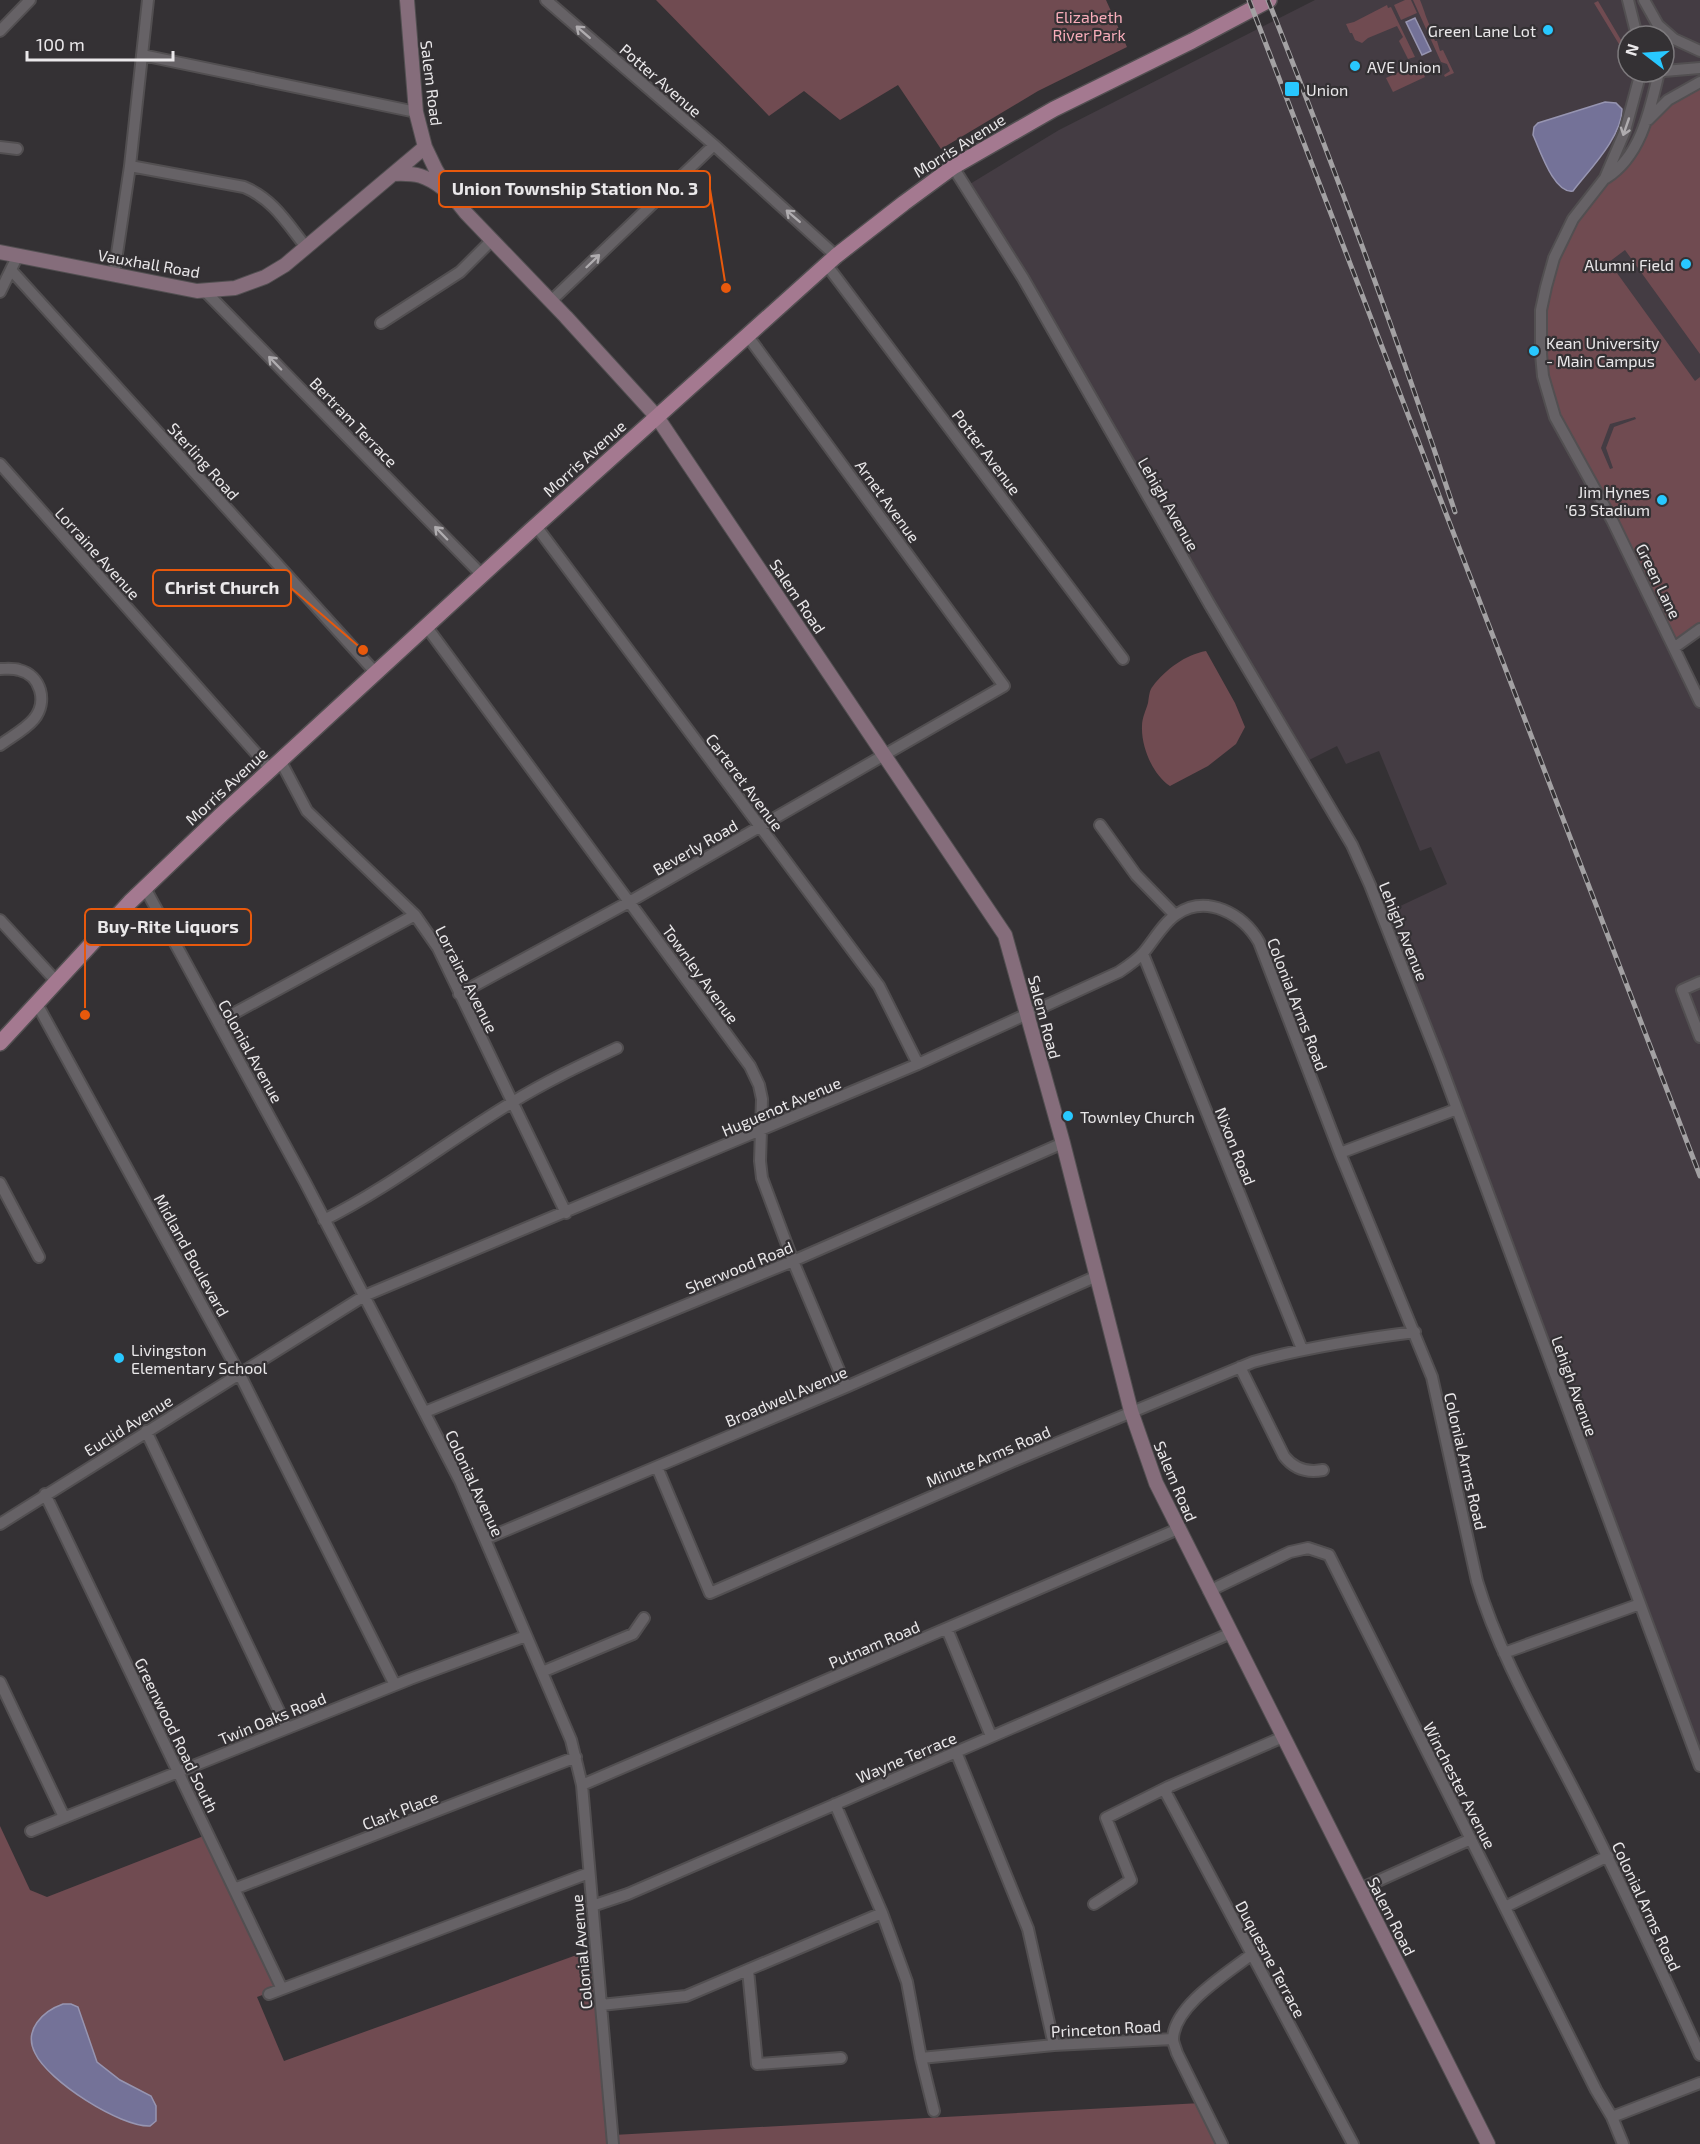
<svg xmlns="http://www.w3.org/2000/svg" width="1700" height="2144" viewBox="0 0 1700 2144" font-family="'Exo 2',sans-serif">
<rect width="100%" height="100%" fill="#343134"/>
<path fill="#443c43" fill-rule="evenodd" d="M1315 0H1700V629L1675 647 1700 703V1750L1379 916 1447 884 1431 847 1420 851 1379 751 1346 764 1337 746 1301 764 965 187 1059 130ZM1628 36H1664V72H1628Z"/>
<path fill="#704b51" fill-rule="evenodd" d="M656 0H1106L1127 47 1038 91 941 149 898 85 840 120 804 91 769 116Z
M1405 0H1411L1417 13 1401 20 1394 5Z
M1413 0H1420C1425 12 1426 19 1432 30L1430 31 1435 41H1437L1440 51 1443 50 1454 73 1445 77 1444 75 1450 71 1447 64 1441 62Z
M1598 1 1624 45 1625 54 1594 3Z
M1387 5 1388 8 1391 7 1415 57 1408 59 1399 41 1403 37 1397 26 1368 38 1362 43 1355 40 1352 33H1350L1346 24 1354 22Z
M1418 63 1425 77 1393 92 1386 78Z
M1700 82V354L1625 250 1609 262 1695 381 1700 377V629L1675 647 1546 388V287L1573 219 1619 170 1646 122ZM1635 417 1636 419 1614 427 1606 448 1613 468 1610 469 1601 448 1610 424Z
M1206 651 1235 703 1245 727 1236 744 1208 766 1170 786C1153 775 1141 747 1142 726 1142 718 1146 710 1148 703 1149 698 1149 690 1153 686 1166 669 1185 655 1206 651Z
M0 1826 30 1890 47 1897 206 1835 281 1988 257 1997 284 2061 596 1948 613 2135 1201 2103 1224 2144H0Z"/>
<path fill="#747298" stroke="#9795b1" stroke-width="1.5" d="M1415 18 1431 51 1422 55 1406 22Z
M1605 102 1616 103 1622 109C1622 137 1589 170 1573 191 1554 194 1540 150 1533 135L1534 127 1538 123Z
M63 2004H71L78 2007 97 2062 120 2080 151 2096 156 2106V2121L150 2126C120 2127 48 2081 35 2053 23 2030 43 2011 63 2004Z"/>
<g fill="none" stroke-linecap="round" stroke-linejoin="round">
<g stroke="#524f51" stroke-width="14">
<path id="street" d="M546 0 714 145 836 256
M1628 0 1637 36
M1644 0 1658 25V36
M1658 25 1674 39 1700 51
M0 31 30 0
M142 55 416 112
M1664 71 1700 68
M1641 72 1625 131 1605 178 1573 219 1554 258 1546 287 1541 310V354L1543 376 1555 417 1612 520 1700 702
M1648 120 1668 100 1700 82
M0 147 17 149
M130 166 244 187C273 199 287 223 306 247
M953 167 1023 278 1210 605 1352 845 1370 885 1440 1063 1700 1766
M1606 178C1641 156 1650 110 1659 72
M826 264 1123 659
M11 270 375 672
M114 274 130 166 148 0
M204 290 482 575
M0 292 18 255
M551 301 714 145
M381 323 460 272 492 240
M0 464 270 769
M536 526 879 986 918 1064
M426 626 750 1066 759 1085 762 1099 760 1161 762 1178 793 1261 846 1387
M1675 647 1700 629
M0 669C6 669 13 668 19 670 41 675 48 702 34 719 26 729 11 737 0 745
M280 760 307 811 415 915 438 948 566 1213
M1100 825 1136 875 1175 915
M145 888 305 1182 460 1481 571 1740 582 1785 613 2144
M0 920 57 982
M1143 954 1302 1349
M1700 982 1682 990 1700 1037
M459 994 629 902 1004 686 747 335
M37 1004 239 1373 395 1685
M218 1022 415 915
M1340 1153 1457 1109
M0 1183 39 1257
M324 1220C390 1187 448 1141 511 1103 545 1082 581 1065 617 1048
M1240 1367 1284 1456C1294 1469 1307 1473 1323 1470
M425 1412 793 1261 1063 1143
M146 1431 287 1728
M657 1467 710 1593 1016 1460 1253 1362C1307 1347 1360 1339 1415 1332
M45 1494 282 1989
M0 1524 364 1296 918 1064 1119 972C1128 966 1137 960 1144 952 1154 940 1164 922 1177 914 1207 894 1243 914 1259 942L1340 1153 1432 1377 1477 1581C1500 1658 1543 1729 1579 1800 1622 1884 1661 1969 1700 2055
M485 1539 846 1387 1097 1276
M1209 1591 1290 1552 1308 1548 1329 1555 1596 2090 1612 2117 1623 2144
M947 1629 991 1736
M1504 1653 1640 1604
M542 1672 633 1634 644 1618
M0 1682 64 1817
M956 1752 1028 1929 1054 2045
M582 1785 1178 1529
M1168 1787 1166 1793 1353 2144
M835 1804 882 1913 907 1982 921 2058 934 2111
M31 1831 410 1679 526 1636
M234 1889 576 1757
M1360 1889 1471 1839
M1094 1904 1131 1880 1106 1818 1168 1787 1283 1737
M592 1906 628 1894 1231 1633
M1505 1907 1608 1856
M748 1970 757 2064 841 2058
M269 1994 589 1873
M601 2005 686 1996 882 1913
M921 2058 1054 2045 1173 2039
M1612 2117 1700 2083
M1222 2144 1177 2053C1176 2049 1173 2043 1173 2039 1174 2005 1228 1973 1252 1954"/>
</g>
<g stroke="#524f51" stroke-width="16">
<path id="secondary" d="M407 0 416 112 425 147 436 170 450 193 466 213 566 317 657 417 1005 935 1063 1143 1131 1411 1156 1483 1488 2144
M393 174C417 173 425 175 444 189
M0 252 197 291 235 288 265 277 285 265 425 147"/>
</g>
<g stroke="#524f51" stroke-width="18">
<path id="primary" d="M0 1043 130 902 221 815 530 531 836 256 904 203 953 167 1054 109 1192 41 1269 0"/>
</g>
<use href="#street" stroke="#666266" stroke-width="10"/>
<use href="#secondary" stroke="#856d7b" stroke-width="14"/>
<use href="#primary" stroke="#a47990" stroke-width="15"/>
<g stroke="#a3a1a3" stroke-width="5">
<path id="rail" d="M1249 0 1700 1176
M1268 0C1335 169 1398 339 1455 512"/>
</g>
<use href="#rail" stroke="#343134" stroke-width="3" stroke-dasharray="9" stroke-linecap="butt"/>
</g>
<defs><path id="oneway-shaft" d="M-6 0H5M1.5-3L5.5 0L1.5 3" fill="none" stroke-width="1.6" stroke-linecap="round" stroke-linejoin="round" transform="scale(1.5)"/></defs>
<g stroke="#afacaf">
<use href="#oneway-shaft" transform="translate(583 32) rotate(-139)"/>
<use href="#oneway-shaft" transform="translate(1626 127) rotate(109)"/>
<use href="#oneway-shaft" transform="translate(793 216) rotate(-139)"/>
<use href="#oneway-shaft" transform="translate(593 261) rotate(-44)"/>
<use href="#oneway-shaft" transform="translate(275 363) rotate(-134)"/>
<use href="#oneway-shaft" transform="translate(441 533) rotate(-134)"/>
</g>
<g fill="#28c8ff" stroke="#343134" stroke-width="2">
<circle cx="1548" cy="30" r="6"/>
<circle cx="1355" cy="66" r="6"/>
<rect x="1284" y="81" width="16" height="16" rx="3"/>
<circle cx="1686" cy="264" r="6"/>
<circle cx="1534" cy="351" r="6"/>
<circle cx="1662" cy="500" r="6"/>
<circle cx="1068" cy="1116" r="6"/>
<circle cx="119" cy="1358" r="6"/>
</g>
<g text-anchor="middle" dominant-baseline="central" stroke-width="4.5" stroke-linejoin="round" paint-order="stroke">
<g font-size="16" fill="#f8adba" stroke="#343134">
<text x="1089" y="16">Elizabeth<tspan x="1089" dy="18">River Park</tspan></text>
</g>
<g font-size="16" fill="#eae8ea" stroke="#343134" text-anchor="start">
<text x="1536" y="30" text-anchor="end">Green Lane Lot</text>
<text x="1367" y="66">AVE Union</text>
<text x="1306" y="89">Union</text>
<text x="1674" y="264" text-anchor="end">Alumni Field</text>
<text x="1546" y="342">Kean University<tspan x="1546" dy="18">- Main Campus</tspan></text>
<text x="1650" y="491" text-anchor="end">Jim Hynes<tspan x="1650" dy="18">'63 Stadium</tspan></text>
<text x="1080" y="1116">Townley Church</text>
<text x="131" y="1349">Livingston<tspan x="131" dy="18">Elementary School</tspan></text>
</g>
<g font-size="16" fill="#eae8ea" stroke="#343134">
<text transform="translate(661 80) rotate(41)">Potter Avenue</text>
<text transform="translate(432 83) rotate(83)">Salem Road</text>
<text transform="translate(959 145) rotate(-32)">Morris Avenue</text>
<text transform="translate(149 263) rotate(10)">Vauxhall Road</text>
<text transform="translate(354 422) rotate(46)">Bertram Terrace</text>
<text transform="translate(987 452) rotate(53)">Potter Avenue</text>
<text transform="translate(584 458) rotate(-42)">Morris Avenue</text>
<text transform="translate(204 461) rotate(48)">Sterling Road</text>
<text transform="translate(888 501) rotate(54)">Arnet Avenue</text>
<text transform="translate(1169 504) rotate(60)">Lehigh Avenue</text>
<text transform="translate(98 553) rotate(48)">Lorraine Avenue</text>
<text transform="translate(1659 581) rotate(64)">Green Lane</text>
<text transform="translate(798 596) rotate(56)">Salem Road</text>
<text transform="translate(745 782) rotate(53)">Carteret Avenue</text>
<text transform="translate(226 786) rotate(-43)">Morris Avenue</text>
<text transform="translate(695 847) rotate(-30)">Beverly Road</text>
<text transform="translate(1404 931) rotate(68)">Lehigh Avenue</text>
<text transform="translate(701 974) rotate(54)">Townley Avenue</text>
<text transform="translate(467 979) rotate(63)">Lorraine Avenue</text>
<text transform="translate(1298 1004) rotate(69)">Colonial Arms Road</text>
<text transform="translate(1045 1017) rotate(75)">Salem Road</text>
<text transform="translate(251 1051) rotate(61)">Colonial Avenue</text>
<text transform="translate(781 1106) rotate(-23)">Huguenot Avenue</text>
<text transform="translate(1236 1146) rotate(68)">Nixon Road</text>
<text transform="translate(192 1255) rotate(61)">Midland Boulevard</text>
<text transform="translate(739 1267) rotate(-22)">Sherwood Road</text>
<text transform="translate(1575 1386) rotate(70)">Lehigh Avenue</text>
<text transform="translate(786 1396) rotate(-23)">Broadwell Avenue</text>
<text transform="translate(128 1425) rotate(-32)">Euclid Avenue</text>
<text transform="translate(988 1456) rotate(-23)">Minute Arms Road</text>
<text transform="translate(1466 1461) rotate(77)">Colonial Arms Road</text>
<text transform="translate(1176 1481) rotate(67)">Salem Road</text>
<text transform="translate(475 1483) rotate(65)">Colonial Avenue</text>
<text transform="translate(874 1644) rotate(-23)">Putnam Road</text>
<text transform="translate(272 1718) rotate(-22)">Twin Oaks Road</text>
<text transform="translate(177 1735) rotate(64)">Greenwood Road South</text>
<text transform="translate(906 1757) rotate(-23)">Wayne Terrace</text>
<text transform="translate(1460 1785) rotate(63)">Winchester Avenue</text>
<text transform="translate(400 1810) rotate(-21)">Clark Place</text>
<text transform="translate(1647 1906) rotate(65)">Colonial Arms Road</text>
<text transform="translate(1392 1916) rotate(63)">Salem Road</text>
<text transform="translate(581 1952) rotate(-95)">Colonial Avenue</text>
<text transform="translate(1271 1959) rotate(62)">Duquesne Terrace</text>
<text transform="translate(1106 2028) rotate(-3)">Princeton Road</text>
</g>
</g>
<path fill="none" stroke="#e8590c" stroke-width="2" d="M726 288L710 189M363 650L291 588M85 1015L85 927"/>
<g fill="#e8590c" stroke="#343134" stroke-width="2">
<circle cx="726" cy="288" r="6"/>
<circle cx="363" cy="650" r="6"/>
<circle cx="85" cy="1015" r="6"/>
</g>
<g fill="#343134" stroke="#e8590c" stroke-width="2">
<rect x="439" y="171" width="271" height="36" rx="6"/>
<rect x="153" y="570" width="138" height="36" rx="6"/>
<rect x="85" y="909" width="166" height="36" rx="6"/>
</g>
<g font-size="18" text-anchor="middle" font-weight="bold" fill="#eae8ea">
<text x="575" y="195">Union Township Station No. 3</text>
<text x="222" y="594">Christ Church</text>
<text x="168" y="933">Buy-Rite Liquors</text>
</g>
<g transform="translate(1646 54) rotate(287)"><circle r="28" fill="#343134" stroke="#7d7a7d" stroke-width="1.5"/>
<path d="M0-4.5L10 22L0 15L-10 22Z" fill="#28c8ff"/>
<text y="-9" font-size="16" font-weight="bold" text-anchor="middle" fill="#eae8ea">N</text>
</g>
<path d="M27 51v9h146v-9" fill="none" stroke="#eae8ea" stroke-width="3"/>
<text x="36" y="51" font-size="18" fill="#eae8ea" stroke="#343134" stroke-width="4.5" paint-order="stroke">100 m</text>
</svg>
